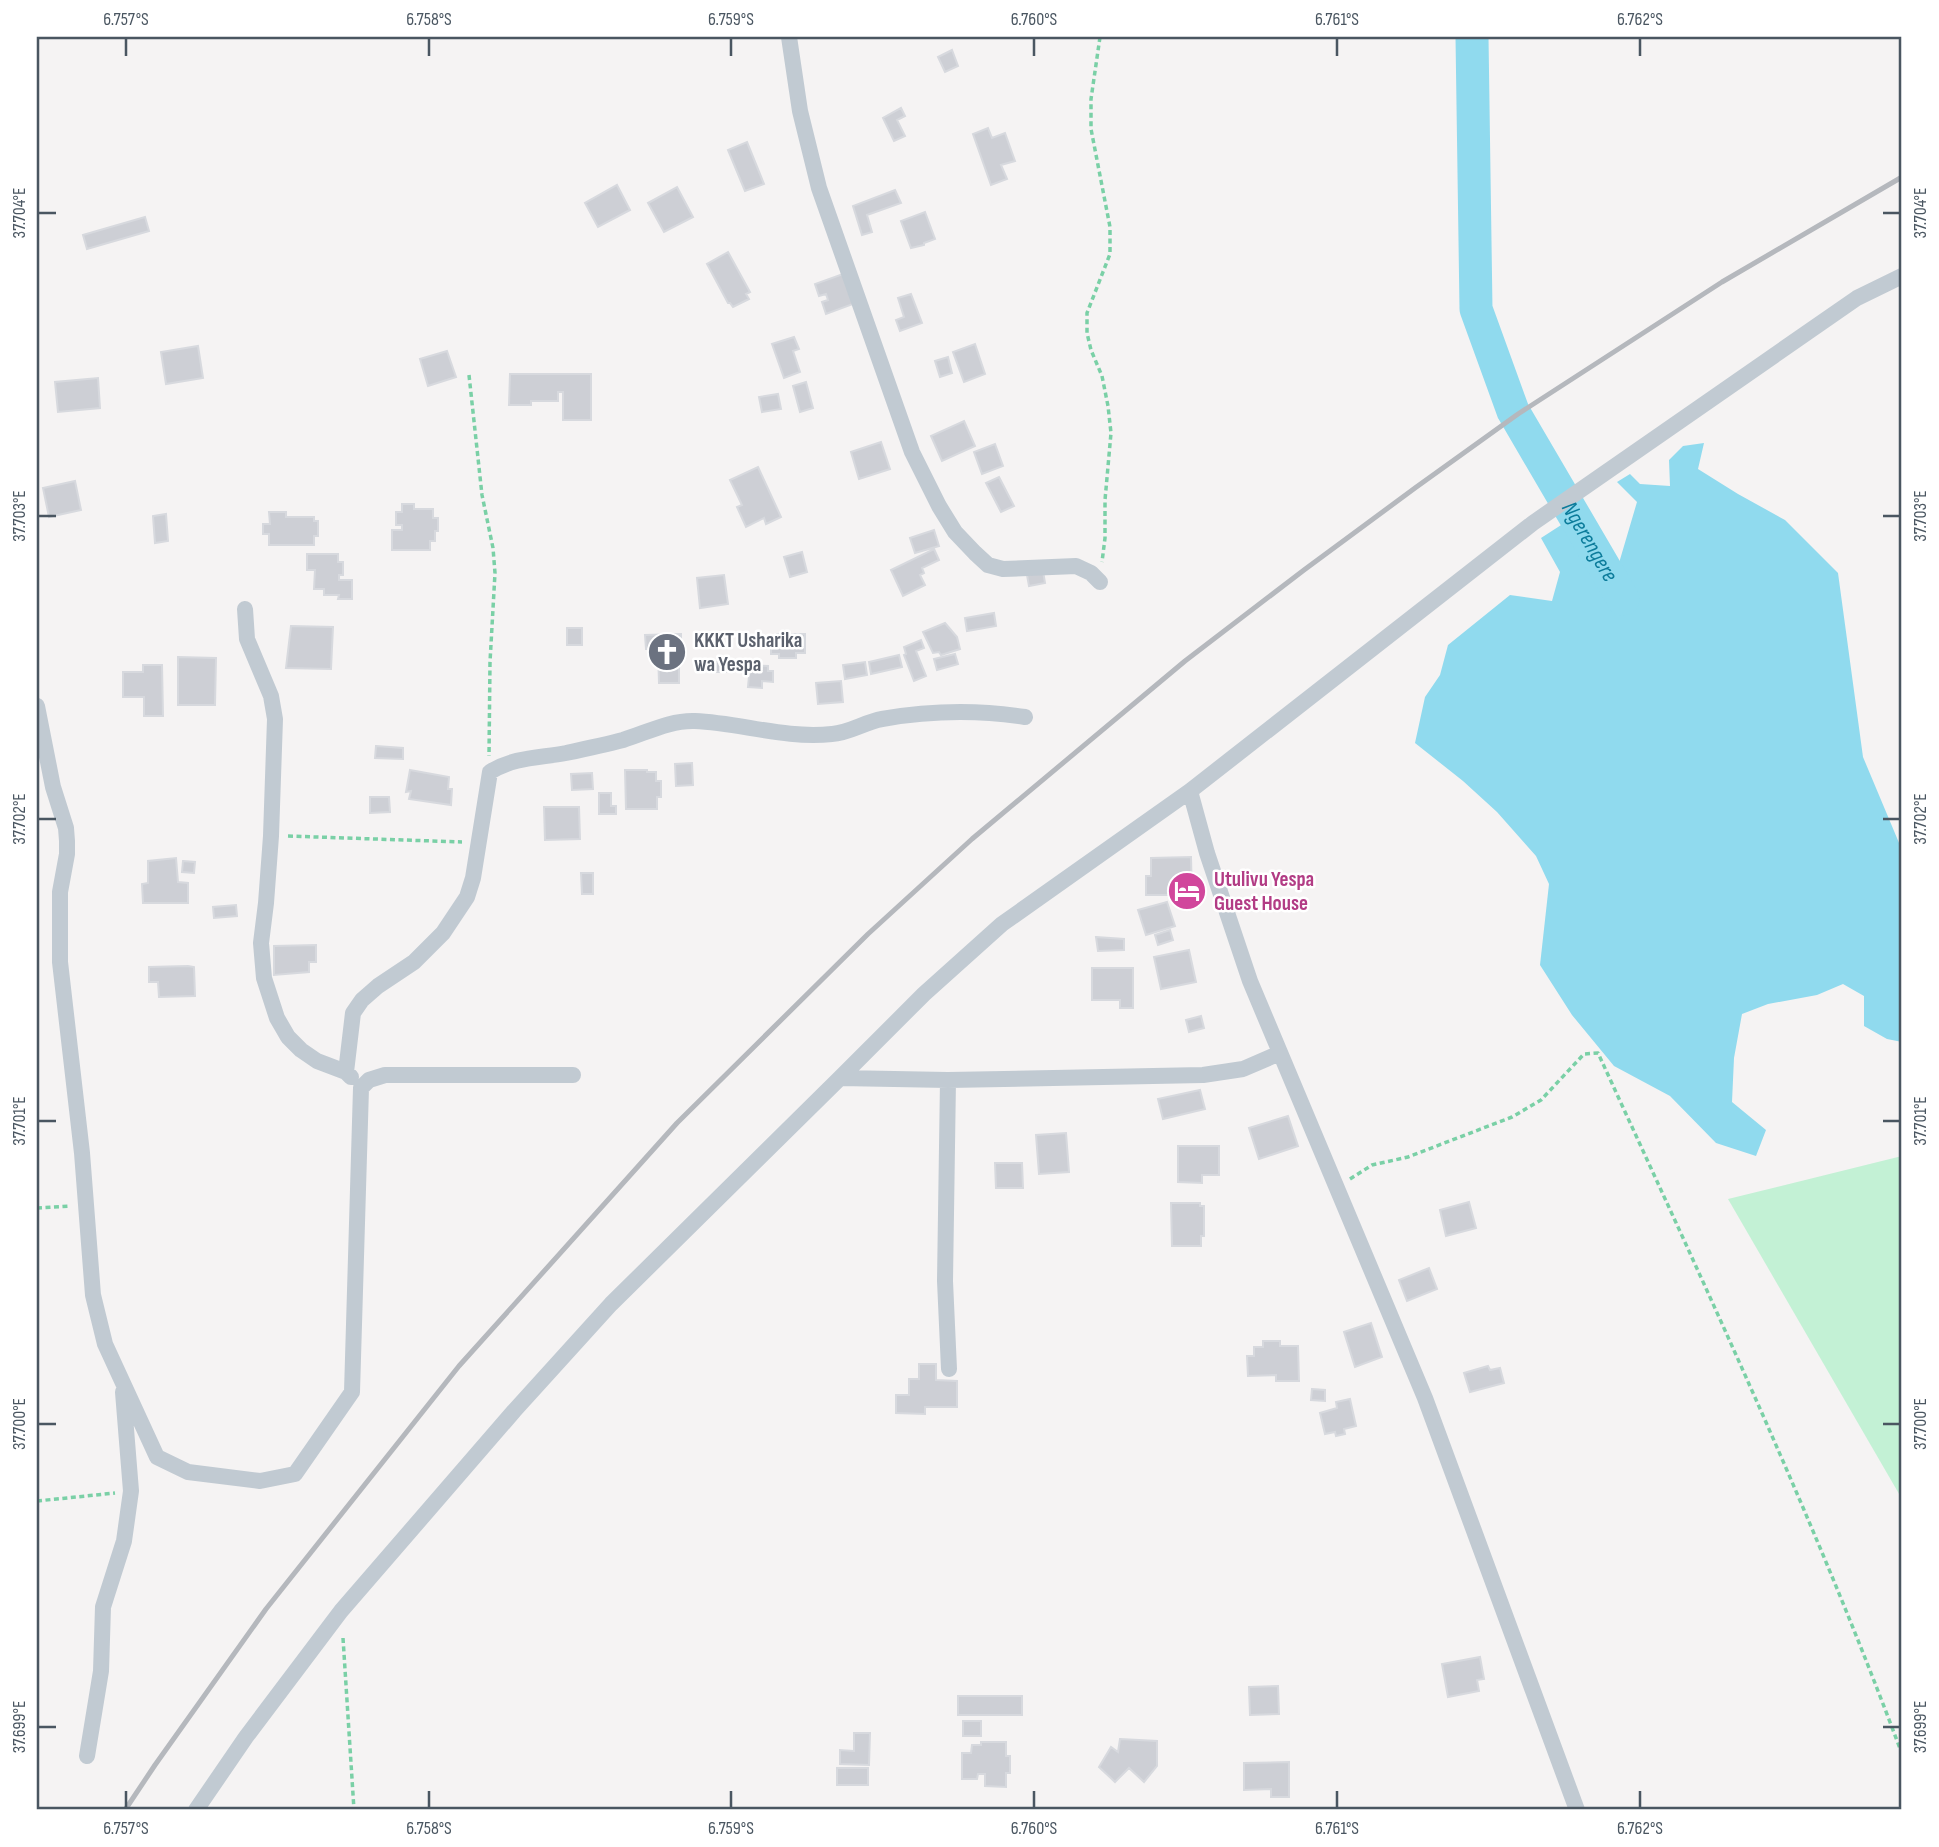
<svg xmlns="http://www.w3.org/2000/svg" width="1939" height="1847" viewBox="0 0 1939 1847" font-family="'Sofia Sans Condensed',sans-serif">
<rect width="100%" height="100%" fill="#f5f3f3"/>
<path fill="#c3f1d5" d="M1902 1156V1499L1728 1199Z"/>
<path fill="#90daee" d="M1704 443 1698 469 1738 494 1785 520 1838 573 1863 757 1902 850V1042L1887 1039 1864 1026V996L1843 984 1817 995 1768 1004 1742 1014 1734 1058 1732 1102 1766 1130 1756 1156 1716 1143 1670 1096 1614 1066 1572 1015 1540 965 1549 884 1536 856 1497 812 1463 781 1415 743 1425 697 1440 675 1448 645 1510 595 1552 601 1560 572 1541 538 1572 518 1595 560 1619 563 1637 502 1617 482 1630 474 1640 484 1670 486 1669 460 1683 446Z"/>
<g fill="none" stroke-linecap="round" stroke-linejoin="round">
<path stroke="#90daee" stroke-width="33" id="s1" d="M1472 37 1476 309 1513 411 1623 599"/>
</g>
<path fill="#cdcfd5" stroke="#d7d9de" stroke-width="2" d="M952 50 958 66 945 72 938 57Z
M901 108 905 116 897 120 905 136 894 141 883 118Z
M988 128 992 138 1005 133 1015 161 1001 165 1007 179 991 185 973 134Z
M747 142 764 184 745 191 728 150Z
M617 185 630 210 598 227 585 203Z
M677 187 693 217 664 232 648 203Z
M895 190 901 203 867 215 872 232 862 235 853 206Z
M925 212 935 239 924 243V245L911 248 901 221Z
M145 217 149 231 87 249 83 235Z
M728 252 750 292 746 294 749 299 733 307 730 303H728L707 264Z
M843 274 853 304 826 314 822 302 828 300 826 294 819 296 815 284Z
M911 294 922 323 900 331 896 320 904 317 898 298Z
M794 337 799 349 793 351 800 372 784 378 772 344Z
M975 344 985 374 964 382 953 352Z
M198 346 203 378 166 384 161 352Z
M447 351 456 377 428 386 420 359Z
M948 357 952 373 940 377 935 361Z
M510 374H591V420H563V392H558V401H531V405H509Z
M98 378 100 408 58 412 55 382Z
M806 382 813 408 800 412 793 386Z
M778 394 781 409 762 412 759 397Z
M964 421 975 446 942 461 931 436Z
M881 442 890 469 859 479 851 452Z
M995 444 1003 466 982 474 974 452Z
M758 467 781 517 766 524 764 518 746 527 737 507 742 505 730 480Z
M999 477 1014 506 1001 512 986 483Z
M75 481 81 510 49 517 43 488Z
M402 504H414V509H433V518H438V531H435V541H430V550H392V530H402V525H396V512H402Z
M269 512H286V517H314V521H318V536H314V545H269V534H263V524H270Z
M166 514 168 541 155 543 153 516Z
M934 530 939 546 915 553 910 538Z
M934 549 939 560 922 568 924 573 920 575 925 585 903 596 891 570Z
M802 552 807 572 790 577 784 557Z
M307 554H338V562H343V575H339V580H352V599H338L339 595H324V589H314L315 570H307Z
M1043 571 1045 583 1029 586 1027 575Z
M724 575 728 604 700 608 697 578Z
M994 613 996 626 967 631 965 618Z
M945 623 957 637 960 649 941 655 939 652 933 653 923 632Z
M291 626 333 627 331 669 286 668Z
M567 628H582V645H567Z
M681 634V647H679V683H659L658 649H646L645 635Z
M777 634H805V653H796V658H779V654H771V644H777Z
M921 640 924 648 916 651 926 676 914 681 904 655 906 654 904 647Z
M955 654 958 664 937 670 934 659Z
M899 655 902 667 871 674 869 662Z
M178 657 216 658 215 705H178Z
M706 662H726V672H712Z
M865 662 867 675 845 679 843 665Z
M143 665H162L163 716H144V697H123V672H143Z
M750 665 768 666V671H773V682L762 681V688L748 687Z
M841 681 843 702 818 704 816 683Z
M376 746 403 748V759L375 758Z
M692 763 693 785 676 786 675 764Z
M410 770 449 777 448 789H452L451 805 409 799 411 791 406 792Z
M625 770H647V772H656V781H661V797H657V809H626Z
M592 773 593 789 572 790 571 774Z
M599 793H611V806H616V814H599Z
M370 797H389L390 812 370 813Z
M544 807H579L580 839 545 840Z
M1191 857 1192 898H1177L1176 895H1146V876H1151V858Z
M176 858 178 882 188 883V903H143L142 884 148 883V861Z
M183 861 195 862 194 873 182 872Z
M581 873H593V894H582Z
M1167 902 1175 926 1146 935 1138 910Z
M236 905 237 916 214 918 213 907Z
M1170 930 1173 940 1158 945 1155 935Z
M1096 937 1124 939V950L1098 951Z
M316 945V962H309V972L274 975V946Z
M1189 950 1196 982 1161 989 1154 957Z
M188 966 194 967 195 996 159 997 158 982H149V967Z
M1092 968H1133V1008H1120V1000H1092Z
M1201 1016 1204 1028 1189 1032 1186 1020Z
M1200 1090 1205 1109 1163 1119 1158 1099Z
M1288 1116 1298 1146 1259 1159 1249 1128Z
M1066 1133 1069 1172 1039 1174 1036 1135Z
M1178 1146H1219V1175H1202V1183L1178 1182Z
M995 1163H1022L1023 1188H996Z
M1469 1202 1476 1228 1446 1236 1440 1210Z
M1171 1203H1200V1206H1204V1236H1201V1246H1172Z
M1429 1268 1437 1289 1407 1301 1399 1280Z
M1371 1323 1382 1357 1355 1367 1344 1332Z
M1263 1341H1280V1346H1298L1299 1381H1276V1375L1248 1376 1247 1356H1254V1347H1263Z
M919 1364H936V1380L957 1381V1407H925V1414L896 1413V1395H909V1379H919Z
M1488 1366 1490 1370 1500 1368 1504 1383 1470 1392 1464 1373Z
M1312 1389 1325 1390V1401L1311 1400Z
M1350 1399 1356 1426 1344 1429 1345 1434 1336 1436 1335 1432 1325 1434 1320 1413 1337 1408 1336 1402Z
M1480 1657 1484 1679 1477 1680 1479 1691 1448 1697 1442 1664Z
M1278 1686 1279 1714 1250 1715 1249 1687Z
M958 1696H1022V1715H958Z
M963 1721H981V1736H963Z
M854 1733H870L869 1765 840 1764V1750L854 1751Z
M1120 1739 1157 1741V1766L1144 1782 1129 1768 1115 1782 1099 1767 1111 1747 1118 1752Z
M981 1742H1006V1756H1010V1773H1006V1787L985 1786V1774H978L977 1779H962V1753H971L972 1745H981Z
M1289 1762V1797H1271V1789L1244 1790V1763Z
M837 1768H868V1785H837Z"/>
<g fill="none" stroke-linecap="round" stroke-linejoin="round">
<path stroke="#7ad0a6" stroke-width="3.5" stroke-dasharray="5 3.5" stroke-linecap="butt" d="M1100 37 1091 99V129L1110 227V254L1087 313V333L1091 350 1102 376 1108 406 1111 433 1105 500V538L1102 562
M469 375 482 495 493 548 495 573 490 662 489 756
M288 836 462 842
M1350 1179 1372 1165 1408 1157 1512 1117 1541 1100 1584 1054 1598 1053C1704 1284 1813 1515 1902 1754
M37 1208 70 1206
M37 1501 115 1493
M343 1638 354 1810"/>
<path stroke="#c1cad2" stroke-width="16" d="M789 37 800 111 819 188 912 452 939 506 955 532 975 553 988 565 1003 569 1076 566 1091 573 1100 582
M245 609 247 639 271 696 275 719 271 836 266 903 261 943 264 978 277 1018 288 1037 301 1050 317 1061 346 1072 351 1077
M37 706 53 787 66 828 67 841V854L60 892V962L82 1153 93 1295 105 1344 157 1457 188 1472 260 1481 295 1474 352 1392 361 1088 369 1080 385 1075H573
M1190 791 1207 853 1250 981 1425 1398 1577 1810
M346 1072 353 1013 362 1000 378 986 414 962 443 933 467 897 473 878 490 772C514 757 539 758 566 753 585 749 604 745 623 740 646 733 670 720 695 721 741 723 785 739 832 734 849 733 865 722 882 719 928 711 979 710 1025 717
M840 1078 948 1080 1203 1075 1243 1069 1280 1053
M948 1080 945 1281 949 1369
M87 1756 101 1671 103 1607 124 1541 131 1491 123 1392
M196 1810 246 1737 341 1611 514 1411 611 1304 840 1078 924 994 1002 924 1190 791 1533 523 1857 298 1902 276"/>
<path stroke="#b5b8bd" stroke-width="5" d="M125 1810 155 1765 266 1609 459 1366 677 1123 868 934 972 839 1185 661 1304 570 1415 488 1518 414 1722 282 1902 177"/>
</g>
<path fill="none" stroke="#4a5661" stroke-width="2.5" d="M126 38V56M429 38V56M731 38V56M1034 38V56M1337 38V56M1640 38V56M38 213H56M1883 213H1900M38 516H56M1883 516H1900M38 819H56M1883 819H1900M38 1121H56M1883 1121H1900M38 1424H56M1883 1424H1900M38 1727H56M1883 1727H1900M126 1791V1808M429 1791V1808M731 1791V1808M1034 1791V1808M1337 1791V1808M1640 1791V1808"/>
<defs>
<g id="church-disc" transform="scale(2.0125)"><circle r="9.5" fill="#6b7280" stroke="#fff"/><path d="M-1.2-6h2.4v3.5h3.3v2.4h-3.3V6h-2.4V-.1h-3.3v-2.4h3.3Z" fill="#fff"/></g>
<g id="hotel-disc" transform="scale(2.0125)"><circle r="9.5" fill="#d1479c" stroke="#fff"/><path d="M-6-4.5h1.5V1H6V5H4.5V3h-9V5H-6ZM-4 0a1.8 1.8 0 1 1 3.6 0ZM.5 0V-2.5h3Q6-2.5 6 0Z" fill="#fff"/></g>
</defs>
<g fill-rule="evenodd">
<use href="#church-disc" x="667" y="652"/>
<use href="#hotel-disc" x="1187" y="891"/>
</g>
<g text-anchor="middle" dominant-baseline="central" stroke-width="5" stroke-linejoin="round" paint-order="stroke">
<g font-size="21" font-weight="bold" fill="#5b616d" stroke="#fff" text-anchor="start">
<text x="694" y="640">KKKT Usharika<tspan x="694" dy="24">wa Yespa</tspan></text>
</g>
<g font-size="21" font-weight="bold" fill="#b23c85" stroke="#fff" text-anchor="start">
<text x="1214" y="879">Utulivu Yespa<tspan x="1214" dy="24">Guest House</tspan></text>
</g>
<g font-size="23" font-style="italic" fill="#0c7c9b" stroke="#fff">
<text stroke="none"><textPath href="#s1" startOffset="532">Ngerengere</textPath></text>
</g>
</g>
<rect width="1939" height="1847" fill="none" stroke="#ffffff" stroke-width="77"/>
<rect x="38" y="38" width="1862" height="1770" fill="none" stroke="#4a5661" stroke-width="2.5"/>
<g font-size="18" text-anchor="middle" fill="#4a5661">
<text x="126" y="25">6.757°S</text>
<text x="429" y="25">6.758°S</text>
<text x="731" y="25">6.759°S</text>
<text x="1034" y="25">6.760°S</text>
<text x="1337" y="25">6.761°S</text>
<text x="1640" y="25">6.762°S</text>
<text transform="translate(1920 213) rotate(-90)" y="6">37.704°E</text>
<text transform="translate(19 213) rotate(-90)" y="6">37.704°E</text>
<text transform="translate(1920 516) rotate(-90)" y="6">37.703°E</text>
<text transform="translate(19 516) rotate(-90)" y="6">37.703°E</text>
<text transform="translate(1920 819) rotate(-90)" y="6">37.702°E</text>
<text transform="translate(19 819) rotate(-90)" y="6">37.702°E</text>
<text transform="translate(1920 1121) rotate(-90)" y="6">37.701°E</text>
<text transform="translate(19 1121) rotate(-90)" y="6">37.701°E</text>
<text transform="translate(1920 1424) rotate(-90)" y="6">37.700°E</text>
<text transform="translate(19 1424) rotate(-90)" y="6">37.700°E</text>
<text transform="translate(1920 1727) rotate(-90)" y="6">37.699°E</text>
<text transform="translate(19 1727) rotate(-90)" y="6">37.699°E</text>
<text x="126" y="1834">6.757°S</text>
<text x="429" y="1834">6.758°S</text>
<text x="731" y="1834">6.759°S</text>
<text x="1034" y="1834">6.760°S</text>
<text x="1337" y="1834">6.761°S</text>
<text x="1640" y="1834">6.762°S</text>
</g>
</svg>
